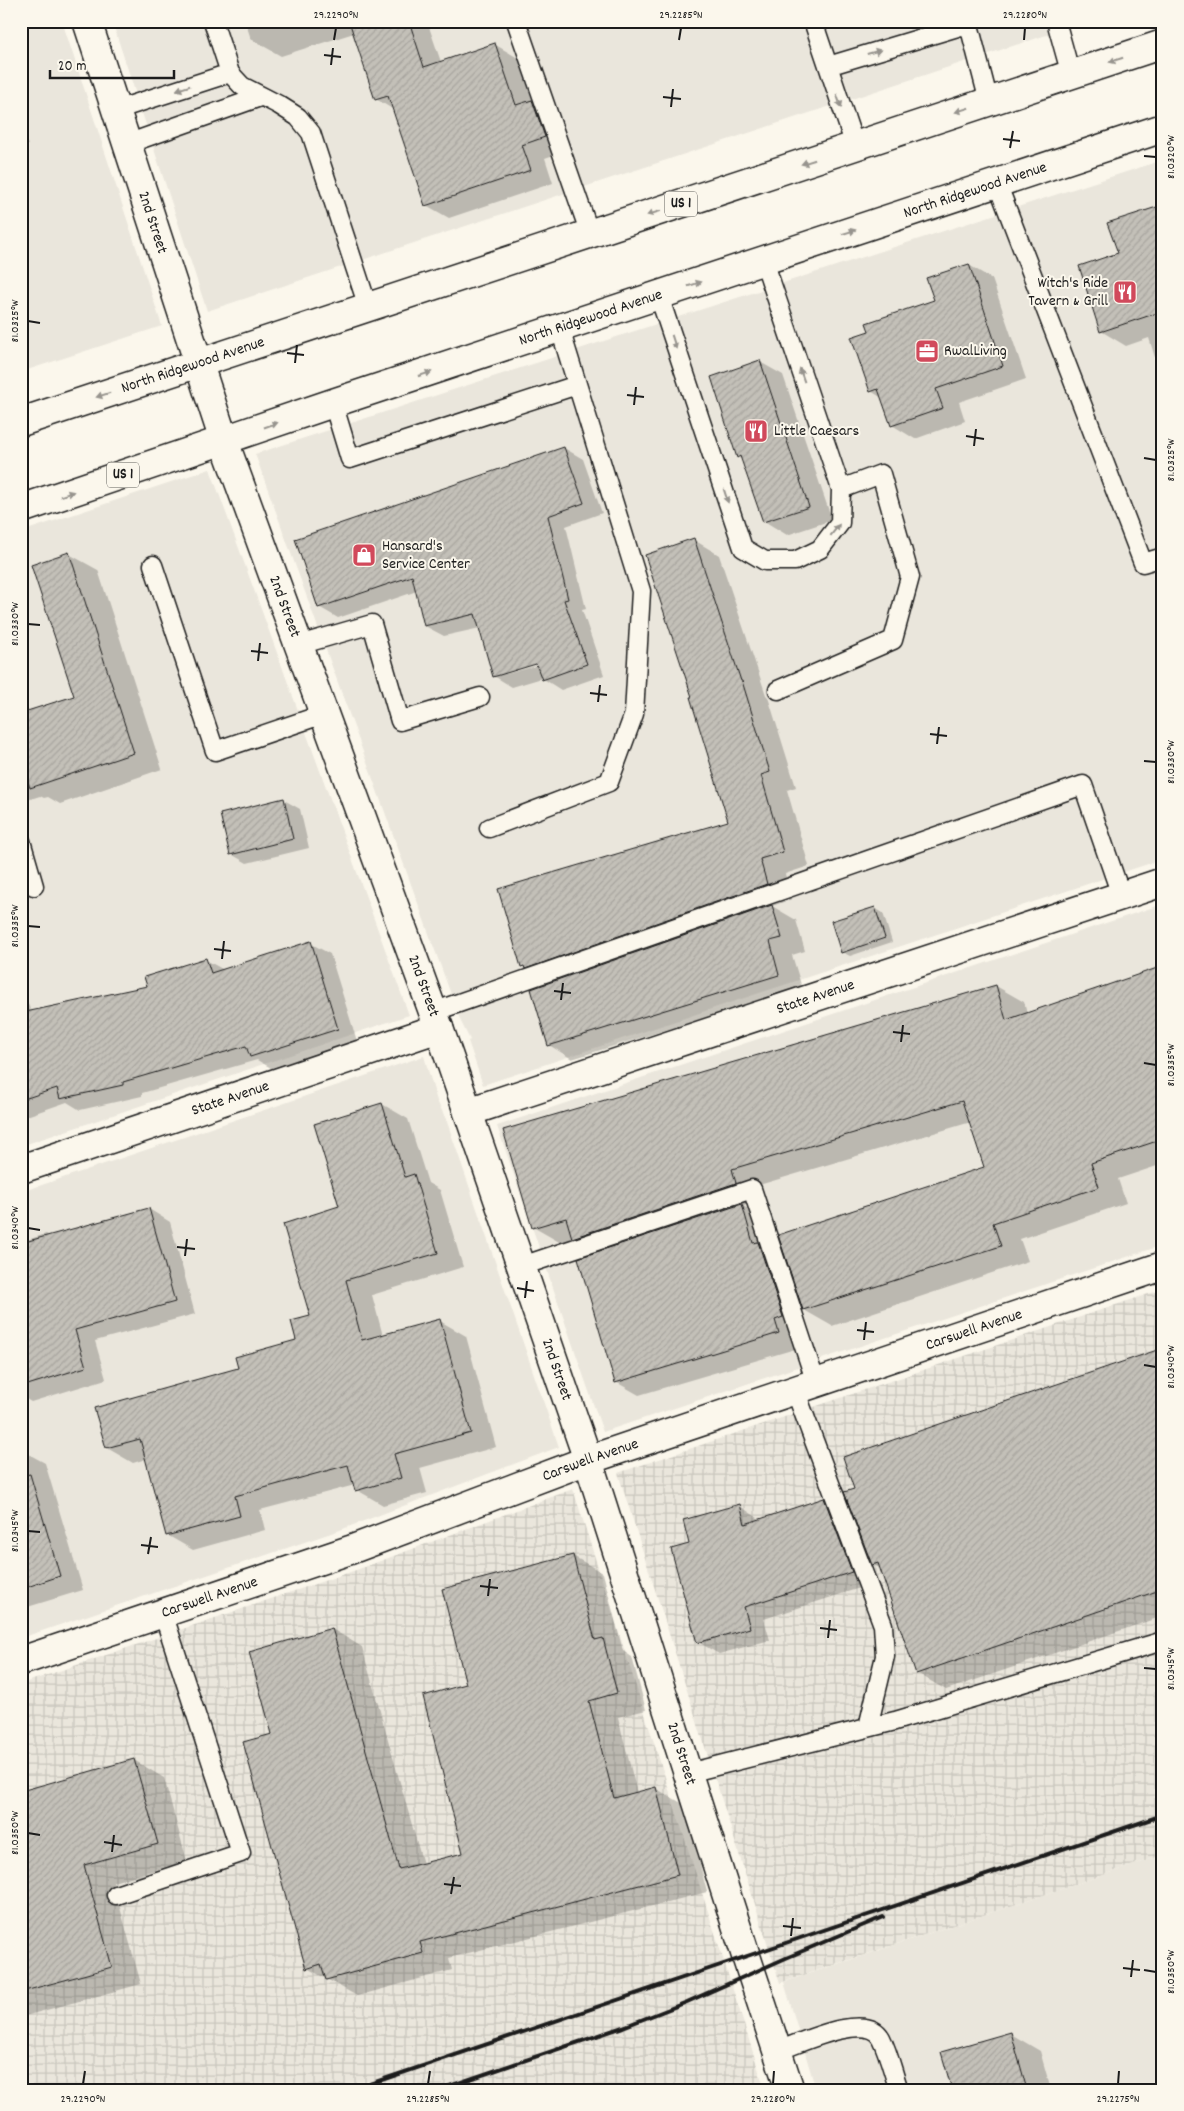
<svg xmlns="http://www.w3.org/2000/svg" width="1184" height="2111" viewBox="0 0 1184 2111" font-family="Dekko,sans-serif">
<defs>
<pattern id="industrial-grid" width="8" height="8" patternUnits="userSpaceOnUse" patternTransform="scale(1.25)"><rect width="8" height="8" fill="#eae6dc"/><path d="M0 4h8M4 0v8" fill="none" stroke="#c8c5bc"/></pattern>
<pattern id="building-hatch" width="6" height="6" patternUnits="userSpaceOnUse" patternTransform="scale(1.25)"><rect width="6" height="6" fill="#c3c0b8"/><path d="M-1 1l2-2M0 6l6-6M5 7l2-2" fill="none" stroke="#a7a49e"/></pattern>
</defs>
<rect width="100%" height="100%" fill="#fbf7ec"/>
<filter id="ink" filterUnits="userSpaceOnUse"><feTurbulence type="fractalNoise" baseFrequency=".02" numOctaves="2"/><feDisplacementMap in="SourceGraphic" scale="10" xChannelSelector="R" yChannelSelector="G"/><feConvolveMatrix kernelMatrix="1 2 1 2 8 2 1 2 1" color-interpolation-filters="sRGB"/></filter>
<g filter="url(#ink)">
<path fill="#eae6dc" d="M21 21H62L162 326 21 372Z
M112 21H1089L207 311Z
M1163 160V859L483 1085 468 1041 470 1040 461 1022 255 454Z
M210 469 409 1015 21 1146V532Z
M1163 904V1245L603 1432 497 1126Z
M424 1056 437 1101 446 1119 559 1447 340 1530 21 1638V1192Z
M1163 1855V2090H816L784 1982Z"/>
<path fill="url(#industrial-grid)" d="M1163 1289V1855L780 1983 618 1473Z
M573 1489 765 2090H21V1684L359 1569Z"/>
<path fill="#0003" fill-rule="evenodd" d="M245 21H427L441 62 494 44 518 58 533 102 555 115 568 150 545 158 553 183 449 218 426 205 394 110 376 99 354 33 281 56 251 39Z
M21 57 25 68 21 69Z
M21 126 28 145 21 148Z
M1163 207V370L1158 367 1149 338 1126 346 1101 331 1119 254Z
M969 265 992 279 1026 379 959 402 965 421 915 439 892 425 882 398 871 391 870 332 936 301Z
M760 362 783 375 832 520 787 535 764 521 743 460 738 457Z
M564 448 583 459 602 513 566 526 586 609 582 610 604 675 561 690 542 678 512 687 494 676 480 628 444 636 425 626 417 591 338 618 319 607ZM542 661 543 664 506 674V672Z
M694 540 719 555 766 695 768 697 796 787 787 790 809 866 785 874 792 899 772 906 796 920 805 951 792 955 802 988 572 1059 549 1045 552 983 522 966 730 821 693 697Z
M69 554 98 570 162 769 60 804 48 797 44 798 40 796 21 802V714L76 696Z
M284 800 300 809 309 848 247 863 231 854Z
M875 908 883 913 892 942 850 956 842 952Z
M310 943 330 954 357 1041 271 1068 257 1060 142 1093V1096L80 1110 67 1102 21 1118V994L25 996 31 1012 148 987 206 960 224 970Z
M1163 967V1164L1118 1179 1126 1203 1020 1239 1028 1261 832 1326 804 1310 986 1168 971 1122 759 1185 763 1199 743 1206 765 1218 802 1347 639 1395 616 1382 600 1252 576 1239 561 1243 533 1227 996 986 1024 1002 1027 1014Z
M382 1104 408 1119 428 1183 440 1190 463 1267 372 1295 383 1336 440 1321 466 1336 496 1447 420 1468 427 1493 383 1505 357 1490 355 1485 260 1510 265 1530 193 1550 167 1535 146 1459 133 1463 107 1448 239 1369 298 1341 312 1317 340 1207 315 1125Z
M149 1209 170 1222 195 1314 95 1341 106 1379 31 1402 21 1396V1242L46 1234 50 1237Z
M1163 1349V1616L946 1690 917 1673 882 1570 873 1564Z
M21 1450 45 1463 83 1590 21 1609Z
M824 1500 845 1512 872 1584 764 1619 770 1640 719 1654 698 1642 690 1544 740 1506 761 1520Z
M573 1556 603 1573 623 1651 632 1657 646 1710 618 1717 637 1793 655 1788 685 1805 707 1892 449 1958 452 1970 357 1996 307 1968 273 1735 332 1629 362 1647 423 1864 464 1854 468 1685Z
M134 1760 164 1778 187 1861 113 1882 141 1984 21 2017V1792Z
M1011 2034 1040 2051 1051 2090H953Z"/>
<path fill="url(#building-hatch)" stroke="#1c1c1c" d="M349 21H409L424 67 495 43 516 105 532 100 545 137 522 145 531 170 425 206 388 96 375 100Z
M1163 205V311L1100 332 1079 266 1118 253 1107 223Z
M969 264 1003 366 936 389 943 408 891 426 878 389 870 392 851 337 869 331 866 323 934 300 926 278Z
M760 360 809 507 763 522 740 456 737 458 711 377Z
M564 447 584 503 548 516 568 599 564 600 587 664 542 680 536 664 493 677 475 614 424 626 412 576 318 608 295 539Z
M694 538 741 681H742L770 772 761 775 783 852 760 859 767 884 525 969 524 966 521 967 498 889 728 821 690 697H692L645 555Z
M69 552 134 753 30 788 27 778 21 780V713L74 696 31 565Z
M284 798 293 839 230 855 220 814Z
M772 905 782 938 770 941 779 975 548 1046 531 989Z
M875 907 885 938 841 953 831 921Z
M311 941 338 1029 250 1057 246 1046 123 1082V1085L60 1099 57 1088 21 1100V1013L147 986 144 977 206 958 211 973Z
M1163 966V1139L1091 1163 1099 1187 993 1223 1001 1246 803 1310 778 1235 984 1167 962 1101 732 1169 736 1183 572 1238 566 1218 532 1228 503 1130 996 985 1006 1020Z
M382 1103 405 1177 414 1174 438 1253 346 1280 362 1340 440 1319 471 1433 394 1454 401 1478 355 1491 348 1465 235 1496 240 1516 166 1536 140 1439 106 1448 94 1408 238 1368 235 1357 296 1340 291 1321 310 1316 283 1224 339 1206 314 1124Z
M742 1204 753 1243 758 1242 783 1317 775 1320 779 1333 615 1383 578 1258Z
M149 1208 175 1302 75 1330 86 1367 21 1387V1243Z
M1163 1348V1589L916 1674 878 1563 872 1565 844 1492 854 1489 843 1457Z
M30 1474 60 1576 21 1589V1476Z
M824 1498 852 1572 744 1607 750 1628 697 1643 671 1549 689 1544 683 1520 740 1504 745 1524Z
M573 1555 595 1640 603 1638 617 1693 589 1701 614 1798 656 1787 678 1875 420 1942 423 1953 326 1980 321 1964 306 1969 243 1742 272 1734 249 1652 332 1628 399 1869 463 1853 423 1696 466 1684 442 1589Z
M134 1759 158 1844 84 1865 112 1967 21 1992V1791Z
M1011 2032 1027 2090H952L941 2052Z"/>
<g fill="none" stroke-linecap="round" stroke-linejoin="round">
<g stroke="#1c1c1c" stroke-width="21">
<path id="lane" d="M213 21 230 73 242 86 279 105 298 117 311 133 368 307
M516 21 590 234
M813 21 855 146
M968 21 989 102
M1056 21 1071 75
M828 66 968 24
M116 110 230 73
M127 144 260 97
M997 183 1143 563 1163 557
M659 296 743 548 765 561H795L820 549 840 523 841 489 764 261
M333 403 350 459 577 385
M153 565 215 751 324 714
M299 645 372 624 400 721 480 697
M778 690 893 640 910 577 881 474 841 489
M489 828 609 782 634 714 641 591 560 329
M21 841 34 886
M433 1012 1083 785 1121 895
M522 1266 752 1189 816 1383
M795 1390 883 1625 885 1656 868 1727
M688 1773 895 1721 1163 1641
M116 1895 241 1853 163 1613
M778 2051C800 2043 867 2011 881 2038 889 2054 893 2073 899 2090"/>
</g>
<g stroke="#1c1c1c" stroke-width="31">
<g id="street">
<path id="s1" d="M468 1112 1163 882"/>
<path id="s2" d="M21 1169 439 1028"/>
</g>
</g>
<g stroke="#1c1c1c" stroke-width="31">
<g id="secondary">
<path id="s3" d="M87 21 224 441 439 1028 588 1460 746 1956 790 2090"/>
<path id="s4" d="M21 1661 350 1550 588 1460 1163 1266"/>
</g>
</g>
<g stroke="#1c1c1c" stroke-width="31">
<g id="primary">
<path id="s5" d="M21 422 1163 44"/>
<path id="s6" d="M21 509 333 403 1163 128"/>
</g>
</g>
<use href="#lane" stroke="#fbf7ec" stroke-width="18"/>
<use href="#street" stroke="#fbf7ec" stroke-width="28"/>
<use href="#secondary" stroke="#fbf7ec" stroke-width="28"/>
<use href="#primary" stroke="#fbf7ec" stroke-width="28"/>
<path stroke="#1c1c1c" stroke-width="4" d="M352 2090 1163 1815
M438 2090 623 2027 687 2002 786 1958 883 1917"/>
</g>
<defs><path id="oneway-solid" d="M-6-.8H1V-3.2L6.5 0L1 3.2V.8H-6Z" transform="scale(1.25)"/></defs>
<g fill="#97948e">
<use href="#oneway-solid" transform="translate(874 52) rotate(-16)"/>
<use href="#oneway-solid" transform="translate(1116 60) rotate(162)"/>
<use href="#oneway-solid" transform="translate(183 88) rotate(162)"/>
<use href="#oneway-solid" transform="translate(839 101) rotate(71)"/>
<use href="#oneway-solid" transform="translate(962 110) rotate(162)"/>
<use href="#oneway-solid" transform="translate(808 162) rotate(162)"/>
<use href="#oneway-solid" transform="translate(654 213) rotate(162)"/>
<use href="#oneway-solid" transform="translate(849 232) rotate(-18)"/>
<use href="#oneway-solid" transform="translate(695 284) rotate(-18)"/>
<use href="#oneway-solid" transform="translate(674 342) rotate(72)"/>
<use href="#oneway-solid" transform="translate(425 374) rotate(-18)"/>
<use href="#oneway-solid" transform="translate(802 375) rotate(-109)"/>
<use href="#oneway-solid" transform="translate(103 395) rotate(162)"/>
<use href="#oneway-solid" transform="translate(271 425) rotate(-19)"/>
<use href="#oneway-solid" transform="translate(67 494) rotate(-19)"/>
<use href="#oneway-solid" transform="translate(726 496) rotate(72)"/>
<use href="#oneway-solid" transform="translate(835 530) rotate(-52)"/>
</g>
</g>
<path fill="none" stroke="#1c1c1c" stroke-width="2" d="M334 40 336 28M679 40 681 28M1024 40 1025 28M324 55 341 57M331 65 333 48M663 97 681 99M671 107 673 89M1003 139 1020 141M1010 148 1013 131M1144 156 1156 157M28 321 40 323M287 353 304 355M295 363 297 345M627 395 644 397M634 405 636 387M966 436 984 439M974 446 976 429M1144 458 1156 460M28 624 40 625M251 651 268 653M258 661 260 643M590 693 607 695M598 702 600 685M930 734 947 736M937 744 939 727M1144 761 1156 762M28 926 40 927M214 949 231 951M222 959 224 941M554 991 571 993M561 1000 563 983M893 1032 910 1034M901 1042 903 1025M1144 1063 1156 1065M28 1228 40 1230M177 1247 195 1249M185 1256 187 1239M517 1288 534 1291M525 1298 527 1281M857 1330 874 1332M864 1340 866 1322M1144 1365 1156 1367M28 1531 40 1532M141 1545 158 1547M148 1554 151 1537M480 1586 498 1588M488 1596 490 1579M820 1628 837 1630M828 1638 830 1620M1144 1668 1156 1669M28 1833 40 1835M104 1842 122 1845M112 1852 114 1835M444 1884 461 1886M451 1894 454 1877M783 1926 801 1928M791 1936 793 1918M1123 1968 1140 1970M1144 1970 1156 1972M1131 1977 1133 1960M83 2084 85 2071M428 2084 430 2071M773 2084 774 2071M1118 2084 1119 2071"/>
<defs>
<g id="restaurant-square" transform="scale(1.25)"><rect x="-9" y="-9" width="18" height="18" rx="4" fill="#d1495b" stroke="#fbf7ec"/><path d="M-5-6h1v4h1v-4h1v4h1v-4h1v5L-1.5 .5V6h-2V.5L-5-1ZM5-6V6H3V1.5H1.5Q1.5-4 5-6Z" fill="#fff"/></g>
<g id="office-square" transform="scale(1.25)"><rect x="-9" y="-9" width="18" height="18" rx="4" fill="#d1495b" stroke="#fbf7ec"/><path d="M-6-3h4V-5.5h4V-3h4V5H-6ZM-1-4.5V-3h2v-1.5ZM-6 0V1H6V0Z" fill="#fff"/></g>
<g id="shop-square" transform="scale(1.25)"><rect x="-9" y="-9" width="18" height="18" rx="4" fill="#d1495b" stroke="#fbf7ec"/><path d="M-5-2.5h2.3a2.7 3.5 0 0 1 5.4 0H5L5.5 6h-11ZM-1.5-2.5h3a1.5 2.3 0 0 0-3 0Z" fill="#fff"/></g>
</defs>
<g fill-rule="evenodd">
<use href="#restaurant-square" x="1125" y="292"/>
<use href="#office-square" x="927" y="351"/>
<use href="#restaurant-square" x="756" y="431"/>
<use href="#shop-square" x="364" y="555"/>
</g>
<g text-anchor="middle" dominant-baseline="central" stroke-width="4" stroke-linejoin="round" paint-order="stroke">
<g fill="#fbf7ec" stroke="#5f5e5a" stroke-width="1">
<rect x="665" y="191.5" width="32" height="25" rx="4"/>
<rect x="107" y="462.5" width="32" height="25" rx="4"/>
</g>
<g font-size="15" font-weight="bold" fill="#1c1c1c">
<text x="681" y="204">US 1</text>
<text x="123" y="475">US 1</text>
</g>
<g font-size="16" fill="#1c1c1c" stroke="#fbf7ec">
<text stroke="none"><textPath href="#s6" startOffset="1006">North Ridgewood Avenue</textPath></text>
<text stroke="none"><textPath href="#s3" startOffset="212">2nd Street</textPath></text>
<text stroke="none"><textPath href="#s6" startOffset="601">North Ridgewood Avenue</textPath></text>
<text stroke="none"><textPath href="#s5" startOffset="181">North Ridgewood Avenue</textPath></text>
<text stroke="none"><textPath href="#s3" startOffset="618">2nd Street</textPath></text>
<text stroke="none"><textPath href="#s3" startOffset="1022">2nd Street</textPath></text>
<text stroke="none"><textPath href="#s1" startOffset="366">State Avenue</textPath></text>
<text stroke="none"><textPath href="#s2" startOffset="221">State Avenue</textPath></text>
<text stroke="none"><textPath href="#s4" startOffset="1009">Carswell Avenue</textPath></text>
<text stroke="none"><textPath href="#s3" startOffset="1428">2nd Street</textPath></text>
<text stroke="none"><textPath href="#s4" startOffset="604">Carswell Avenue</textPath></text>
<text stroke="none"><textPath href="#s4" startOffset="199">Carswell Avenue</textPath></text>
<text stroke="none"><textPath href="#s3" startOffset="1832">2nd Street</textPath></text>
</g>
<g font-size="16" fill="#1c1c1c" stroke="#fbf7ec" text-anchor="start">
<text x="1108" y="283" text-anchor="end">Witch's Ride<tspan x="1108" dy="18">Tavern &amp; Grill</tspan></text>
<text x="944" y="351">RwalLiving</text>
<text x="774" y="431">Little Caesars</text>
<text x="382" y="546">Hansard's<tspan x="382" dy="18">Service Center</tspan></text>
</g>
</g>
<rect width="1184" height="2111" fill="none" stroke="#fbf7ec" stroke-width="55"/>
<path d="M50 70v8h124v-8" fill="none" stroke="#1c1c1c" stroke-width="2.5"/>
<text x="58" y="70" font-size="15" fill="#1c1c1c" stroke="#fbf7ec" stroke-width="4" paint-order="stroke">20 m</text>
<rect x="28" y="28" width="1128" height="2056" fill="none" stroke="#1c1c1c" stroke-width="2"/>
<g font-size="12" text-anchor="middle" fill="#1c1c1c">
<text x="336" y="18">29.2290°N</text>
<text x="681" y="18">29.2285°N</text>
<text x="1025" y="18">29.2280°N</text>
<text transform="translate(1170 157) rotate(-90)" y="4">81.0320°W</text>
<text transform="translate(14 321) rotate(-90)" y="4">81.0325°W</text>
<text transform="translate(1170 460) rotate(-90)" y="4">81.0325°W</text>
<text transform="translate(14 624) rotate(-90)" y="4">81.0330°W</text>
<text transform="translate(1170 762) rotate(-90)" y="4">81.0330°W</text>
<text transform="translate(14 926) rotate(-90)" y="4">81.0335°W</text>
<text transform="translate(1170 1065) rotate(-90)" y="4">81.0335°W</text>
<text transform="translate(14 1228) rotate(-90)" y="4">81.0340°W</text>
<text transform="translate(1170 1367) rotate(-90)" y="4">81.0340°W</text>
<text transform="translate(14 1531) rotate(-90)" y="4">81.0345°W</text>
<text transform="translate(1170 1669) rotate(-90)" y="4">81.0345°W</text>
<text transform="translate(14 1833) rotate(-90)" y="4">81.0350°W</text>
<text transform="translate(1170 1972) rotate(-90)" y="4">81.0350°W</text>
<text x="83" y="2102">29.2290°N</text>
<text x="428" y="2102">29.2285°N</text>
<text x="773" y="2102">29.2280°N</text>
<text x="1118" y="2102">29.2275°N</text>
</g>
</svg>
